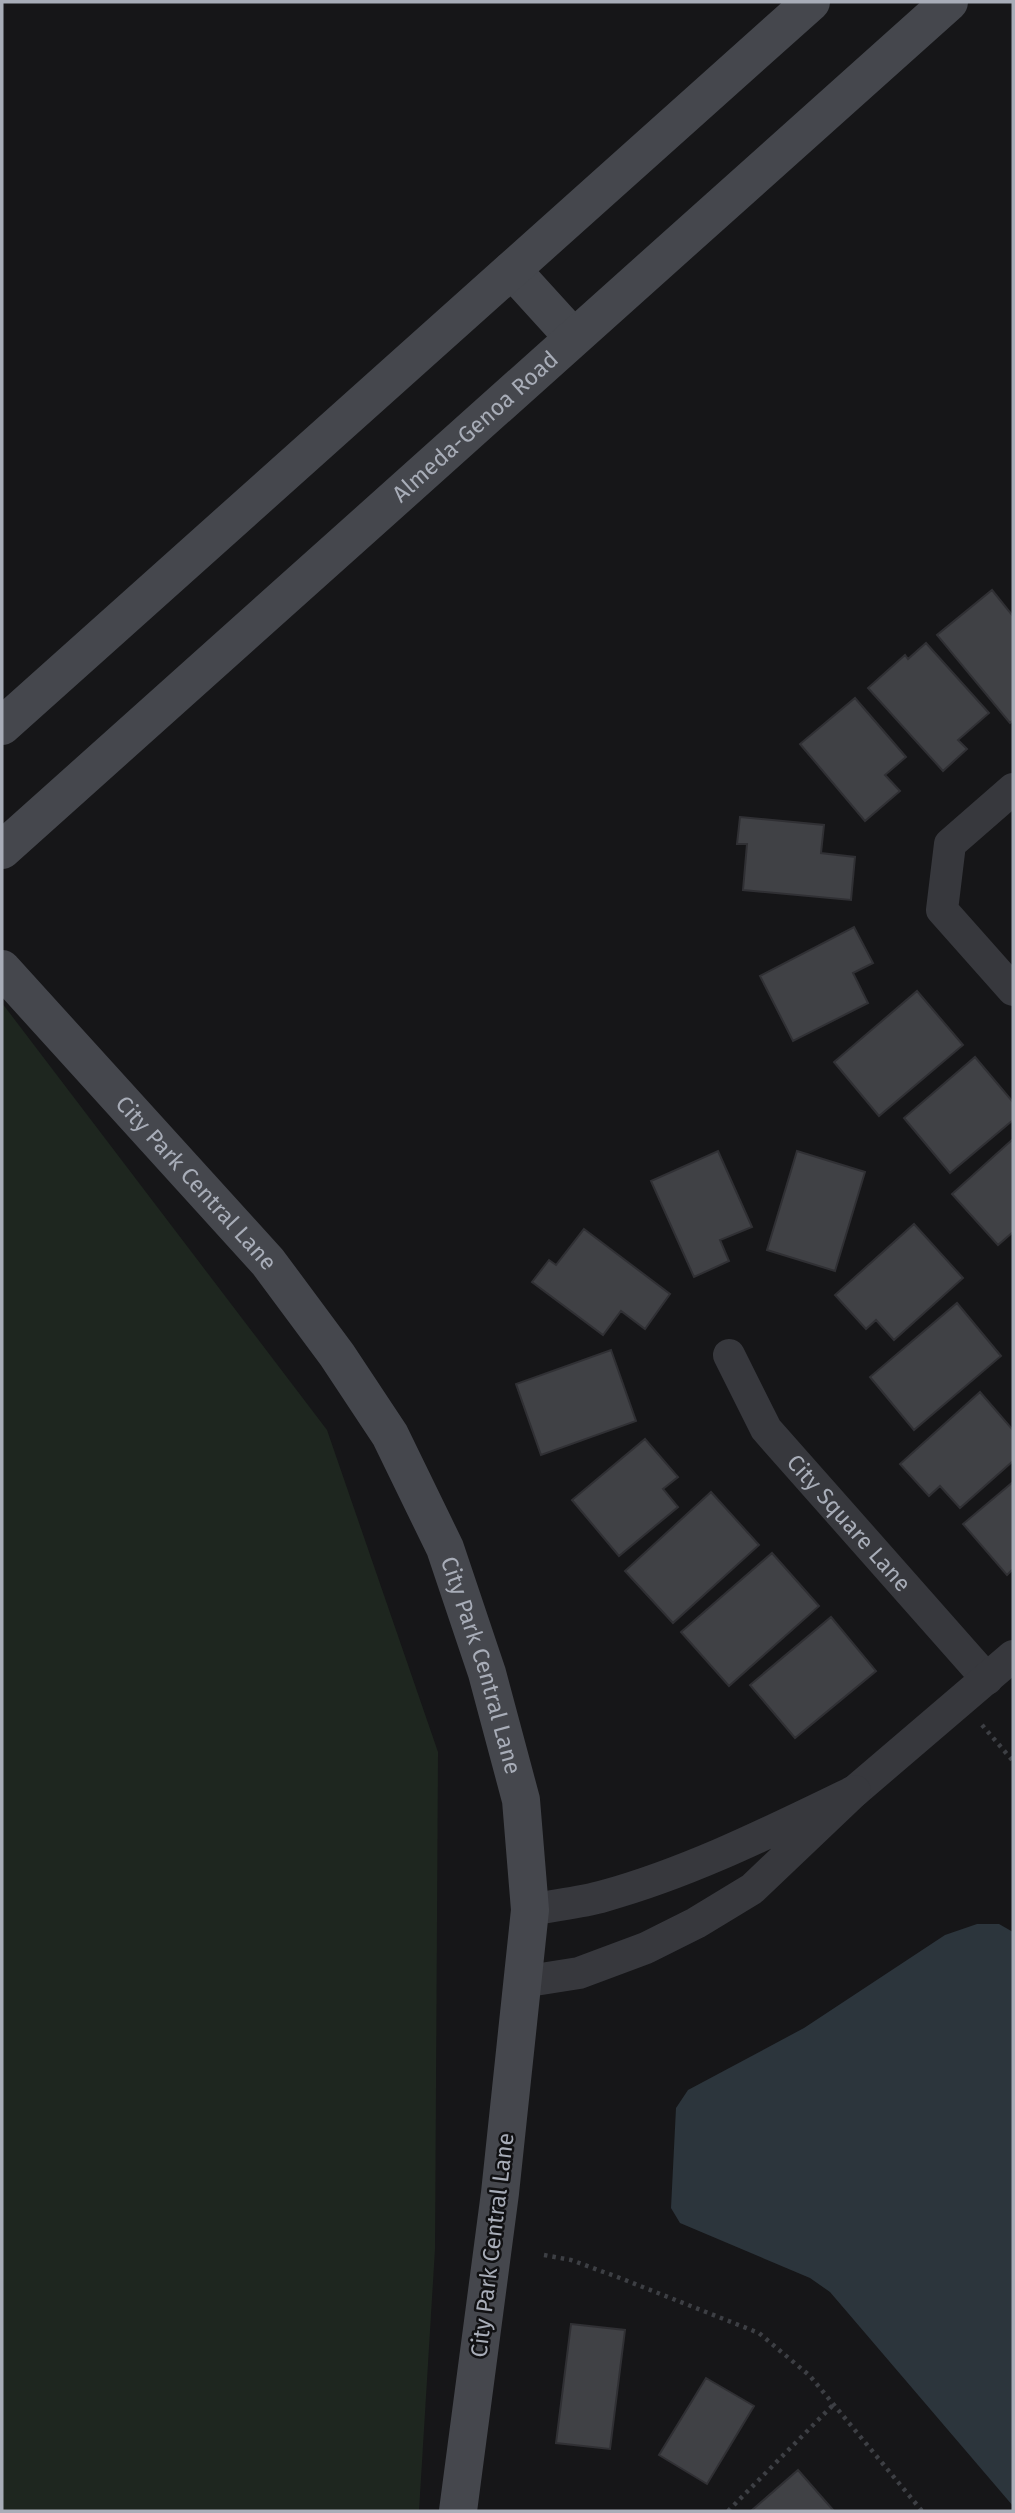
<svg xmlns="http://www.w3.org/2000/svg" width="1015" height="2513" viewBox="0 0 1015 2513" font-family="'Fira Sans',sans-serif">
<rect width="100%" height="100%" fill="#161618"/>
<path fill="#1e261f" d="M2 1003 327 1430 438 1752 435 2249 419 2511H2Z"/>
<path fill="#2c353c" d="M977 1924H999L1013 1932V2506L830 2292 810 2278 680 2223 671 2208 676 2108 688 2090 804 2028 945 1935Z"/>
<path fill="#404145" stroke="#303034" stroke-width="2" d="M992 590 1013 616V720L1010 723 937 635Z
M926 643 989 713 958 740 967 749 943 771 868 688 905 655 908 659Z
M855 698 906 757 885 775 900 791 865 821 800 744Z
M740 817 824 825 821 853 855 857 851 900 743 890 747 844H737Z
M854 927 873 963 853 973 868 1003 793 1041 760 976Z
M917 991 963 1045 879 1116 834 1062Z
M975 1057 1013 1102V1120L950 1173 904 1118Z
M1013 1139V1232L998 1245 952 1194Z
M718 1151 752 1227 720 1240 729 1261 694 1277 651 1181Z
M797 1151 865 1172 835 1271 767 1250Z
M914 1224 963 1278 894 1340 876 1320 866 1329 835 1295Z
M584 1229 670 1294 645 1329 621 1311 603 1335 532 1282 549 1260 556 1265Z
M957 1303 1001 1356 914 1430 870 1377Z
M611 1350 636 1421 541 1455 516 1384Z
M980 1392 1013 1430V1461L960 1508 940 1486 929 1496 900 1464Z
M645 1439 678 1477 663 1489 678 1507 619 1556 572 1500Z
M1013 1482V1569L1007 1575 963 1524Z
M711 1492 759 1545 673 1623 625 1571Z
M772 1553 819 1606 729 1686 681 1632Z
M831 1617 876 1671 795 1738 750 1685Z
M571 2324 625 2330 610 2449 556 2443Z
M706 2378 754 2406 707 2484 659 2455Z
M798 2470 834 2511H751Z"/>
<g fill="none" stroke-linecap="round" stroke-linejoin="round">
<path stroke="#3d3f44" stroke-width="4.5" stroke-dasharray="3.5 5" stroke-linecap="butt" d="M982 1725 1013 1761
M544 2255 571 2260 620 2278 759 2333 810 2376 922 2511
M728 2511 834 2404"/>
<g stroke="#37383d" stroke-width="32">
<path d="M1013 789 950 844 942 910 1013 990"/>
<path id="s1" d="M729 1355 766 1429 987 1679"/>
<path d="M855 1791 1013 1656"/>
<path d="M522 1982 579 1973 646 1948 696 1923 752 1889 855 1791C774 1830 691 1872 604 1896 580 1903 554 1905 530 1910"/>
</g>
<g stroke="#45474d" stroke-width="38">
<path d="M512 270 573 337"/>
<path d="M2 726 811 2"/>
<path id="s2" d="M2 850 949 2"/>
<path id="s3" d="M2 969 268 1262 337 1355 390 1435 445 1548 487 1673 521 1800 530 1910 500 2193 458 2511"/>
</g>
</g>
<g text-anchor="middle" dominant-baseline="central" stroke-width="5" stroke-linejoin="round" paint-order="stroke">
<g font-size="23" fill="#a8adb8" stroke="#111113">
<text stroke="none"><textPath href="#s2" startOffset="635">Almeda-Genoa Road</textPath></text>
<text stroke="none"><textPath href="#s3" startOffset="289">City Park Central Lane</textPath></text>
<text stroke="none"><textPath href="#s1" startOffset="208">City Square Lane</textPath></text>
<text stroke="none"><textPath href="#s3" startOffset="856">City Park Central Lane</textPath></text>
<text transform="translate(492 2245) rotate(-83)">City Park Central Lane</text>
</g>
</g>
<rect width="1015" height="2513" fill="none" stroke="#a8adb8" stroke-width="7"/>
</svg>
